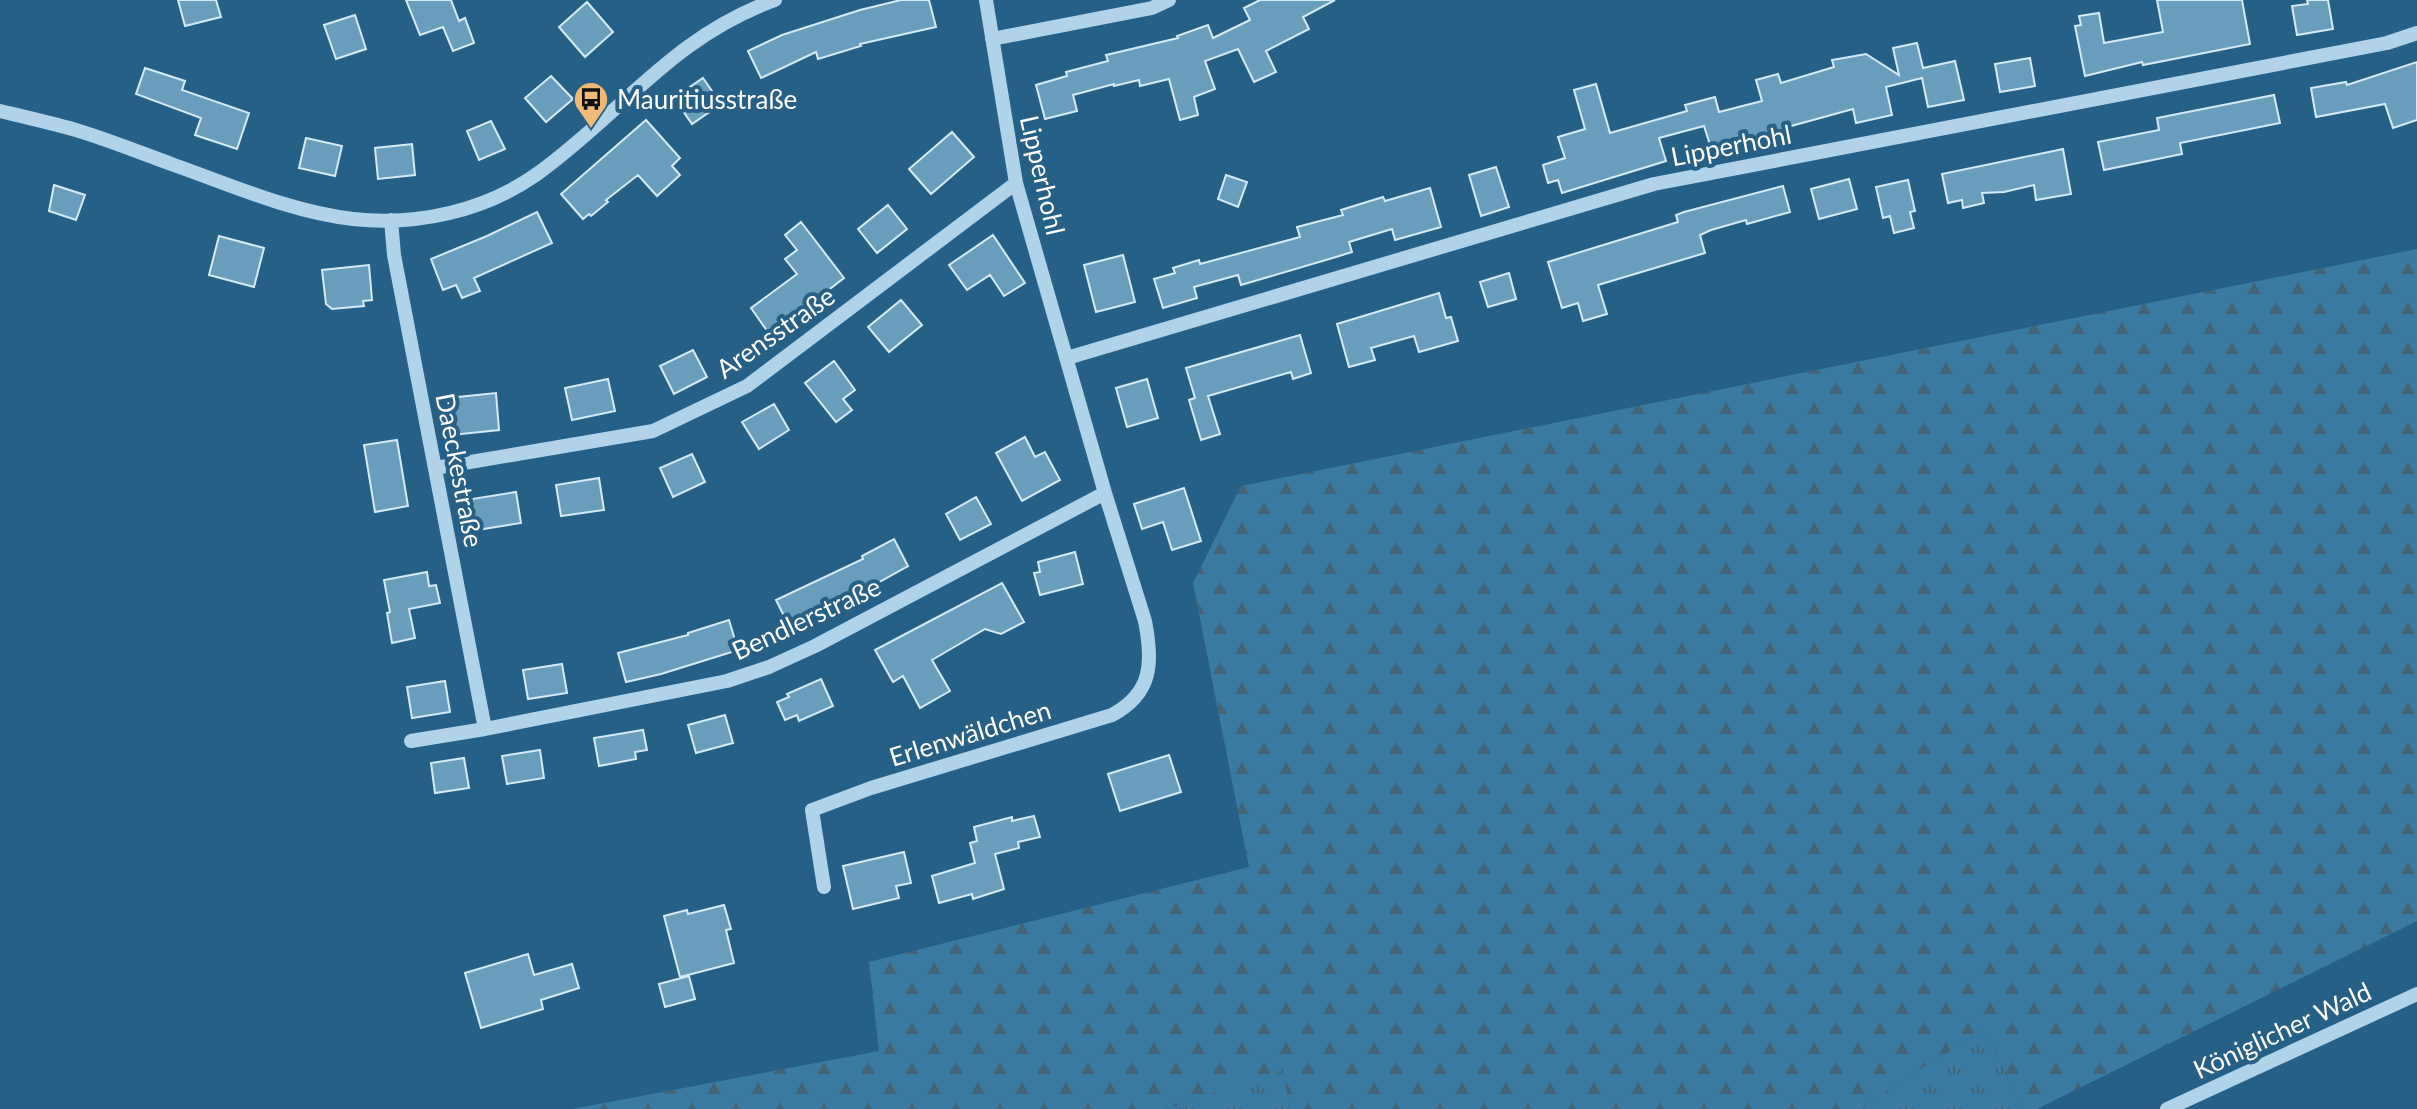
<svg xmlns="http://www.w3.org/2000/svg" width="2417" height="1109" viewBox="0 0 2417 1109" font-family="Lato,sans-serif">
<defs>
<pattern id="grass-tufts" width="24" height="20" patternUnits="userSpaceOnUse" patternTransform="scale(2)"><rect width="24" height="20" fill="#3b7ba2"/><path d="M3 7l-1-3M5 7V3M7 7l1-3M15 17l-1-3M17 17v-4M19 17l1-3" fill="none" stroke="#446477"/></pattern>
<pattern id="forest-firs" width="22" height="20" patternUnits="userSpaceOnUse" patternTransform="scale(2)"><rect width="22" height="20" fill="#3b7ba2"/><path d="M5 1l3.5 6h-7zM16 11l3.5 6h-7z" fill="#446477"/></pattern>
</defs>
<rect width="100%" height="100%" fill="#266086"/>
<path fill="url(#grass-tufts)" d="M1984 1029 2023 1109H1858Z
M1283 1068 1290 1109H1166Z"/>
<path fill="url(#forest-firs)" d="M2417 249V921L2037 1109H2023L1984 1029 1858 1109H1290L1283 1069 1166 1109H573L879 1051 869 962 1249 867 1193 583 1241 486Z"/>
<path fill="#6a9cbb" stroke="#d5eaf6" stroke-width="2" d="M178 0H216L221 17 185 26Z
M406 0H451L459 21 465 18 474 43 453 51 443 27 420 35Z
M901 0H929L936 27 860 44 861 46 818 59 816 52 761 78 748 51 782 35 860 10Z
M1260 0H1335L1303 17 1309 29 1266 51 1276 72 1254 82 1238 49 1205 61 1215 89 1194 97 1198 115 1180 120 1169 79 1140 86 1139 80 1114 86V84L1073 95 1077 111 1045 119 1036 85 1067 76 1066 72 1108 61 1106 55 1178 38 1177 36 1208 25 1213 38 1250 20 1244 8Z
M2157 0H2242L2250 44 2143 65 2142 62 2085 76 2075 26 2081 25 2079 16 2099 13 2104 43 2163 32Z
M2307 0H2328L2333 29 2297 35 2292 6 2308 4Z
M587 2 613 32 585 57 559 27Z
M355 15 366 49 336 59 324 25Z
M1917 43 1923 68 1955 61 1964 100 1928 107 1922 78 1886 87 1892 115 1856 123 1853 109 1711 148 1704 126 1659 138 1666 161 1562 193 1558 180 1548 183 1543 165 1565 158 1558 137 1585 129 1574 90 1596 84 1610 133 1687 111 1685 105 1715 97 1719 112 1762 101 1756 80 1778 74 1781 83 1834 67 1832 60 1866 54 1899 75 1893 48Z
M2030 58 2035 86 2000 92 1995 64Z
M2417 62V120L2393 128 2385 104 2316 117 2311 88 2346 82 2347 85Z
M145 68 185 81 182 90 249 113 237 149 195 135 201 118 136 94Z
M551 76 573 99 546 122 525 98Z
M703 78 721 104 692 124 674 98Z
M2274 95 2280 123 2180 143 2182 154 2104 170 2098 142 2159 130 2157 118Z
M646 120 680 158 672 166 680 175 657 196 638 175 606 200 608 202 591 216 589 214 583 219 561 194Z
M491 121 505 149 479 160 467 131Z
M952 132 974 157 931 194 909 169Z
M306 138 342 146 335 176 299 168Z
M412 144 415 175 378 179 375 148Z
M2063 149 2071 194 2036 200 2034 185 2004 192 1982 193 1984 203 1963 208 1962 200 1948 203 1942 174Z
M1496 167 1509 207 1481 216 1469 175Z
M1226 175 1247 182 1238 207 1218 199Z
M1849 179 1857 209 1819 219 1811 189Z
M1908 180 1915 211 1910 212 1914 228 1894 233 1890 216 1883 218 1876 187Z
M54 185 85 195 76 220 49 211Z
M1783 186 1790 212 1747 224 1746 220 1711 230 1700 235 1705 253 1598 285 1607 314 1583 321 1578 303 1562 308 1548 262 1678 222 1676 215 1684 212Z
M1430 188 1441 227 1395 240 1392 229 1349 242 1352 252 1336 257 1241 285 1238 275 1194 287 1197 298 1163 308 1154 279 1175 273 1173 268 1199 260 1200 264 1300 237 1297 227 1343 215 1341 210 1383 197 1385 201Z
M888 205 907 229 877 253 858 229Z
M537 212 552 243 474 278 480 291 462 298 456 285 443 290 431 259 487 236Z
M801 222 844 278 770 335 751 308 797 274 785 259 797 250 785 235Z
M993 235 1025 283 1004 296 990 275 967 290 949 265Z
M219 236 264 248 254 287 209 275Z
M1123 255 1135 302 1096 312 1084 265Z
M369 265 372 300 363 301 364 306 332 309 326 304 322 270Z
M1509 273 1516 299 1488 307 1480 282Z
M1439 293 1446 318 1451 317 1458 341 1419 352 1414 336 1371 348 1375 360 1349 367 1337 324Z
M901 300 922 325 889 352 868 327Z
M1300 335 1311 373 1293 379 1291 372 1208 396 1220 434 1201 440 1189 400 1195 398 1186 368Z
M693 350 707 377 674 394 660 366Z
M834 361 855 390 843 399 852 410 836 422 805 383Z
M608 379 615 411 572 420 565 388Z
M1147 379 1158 418 1127 427 1116 388Z
M496 393 499 430 452 435 448 398Z
M774 404 789 430 759 449 742 422Z
M1025 437 1035 457 1045 452 1060 480 1022 501 996 453Z
M397 440 408 506 375 512 364 445Z
M692 454 705 482 673 497 660 468Z
M599 478 604 510 561 516 556 485Z
M1184 488 1201 541 1172 550 1163 522 1142 529 1134 504Z
M516 492 521 523 477 530 472 499Z
M976 497 991 524 960 540 946 514Z
M894 539 908 566 847 600 790 628 776 600 863 559 862 556Z
M1075 552 1083 584 1040 595 1034 573 1040 572 1038 562Z
M427 572 429 586 436 585 440 603 409 609 415 638 392 643 387 613 390 612 384 580Z
M1002 583 1024 622 1001 634 985 629 932 660 950 691 920 708 903 676 893 682 875 650Z
M729 620 738 650 661 674 626 682 618 653 688 635V633Z
M562 664 567 693 528 699 523 670Z
M821 679 833 706 799 721 797 715 785 720 777 702 789 697 787 694Z
M445 681 450 712 412 718 407 687Z
M725 715 733 743 696 753 688 725Z
M643 730 647 750 635 752 636 759 599 766 594 738Z
M540 750 544 778 507 784 502 756Z
M1169 755 1181 792 1120 811 1108 774Z
M464 758 469 788 435 793 431 763Z
M1034 816 1040 837 1018 842 1019 848 995 854 1004 889 973 899 972 894 939 903 932 876 975 863 970 843 977 841 974 827 1012 817V821Z
M904 852 911 883 896 886 899 898 853 909 843 866Z
M724 905 731 929 726 930 734 963 680 977 664 916 687 910 688 914Z
M528 954 534 975 572 964 579 988 541 1000 543 1009 481 1028 465 973Z
M689 976 695 999 665 1007 659 984Z"/>
<g fill="none" stroke-linecap="round" stroke-linejoin="round">
<path stroke="#b1d3e8" stroke-width="14" d="M992 39 1152 8 1169 0
M0 111C25 117 51 123 76 130 109 140 141 153 174 165 231 185 291 212 353 219 417 226 485 211 537 174 622 113 672 37 775 0
M391 220 394 255 485 729
M1067 358 1654 184 2387 43 2417 33
M435 468 653 431 747 386 1016 183
M411 741 485 729 727 681 769 667 815 646 1105 493
M824 887 812 810 871 788 1112 715C1153 693 1153 662 1145 621L1105 493 1016 183 986 0
M2167 1109 2417 994"/>
</g>
<defs>
<g id="bus-pin" transform="scale(1.8)"><path d="M0 17L-7.5 6A9.5 9.5 0 1 1 7.5 6Z" fill="#f1b976" stroke="#266086"/><path d="M-5-6H5V4H4V6H2V4H-2V6H-4V4H-5ZM-3.5-4V0h7V-4ZM-3.5 1.2v1.5H-2V1.2ZM2 1.2v1.5H3.5V1.2Z" fill="#111"/></g>
</defs>
<g fill-rule="evenodd">
<use href="#bus-pin" x="591" y="99"/>
</g>
<g text-anchor="middle" dominant-baseline="central" stroke-width="8" stroke-linejoin="round" paint-order="stroke">
<g font-size="26" fill="#fff" stroke="#266086" text-anchor="start">
<text x="617" y="99">Mauritiusstraße</text>
</g>
<g font-size="26" fill="#fff" stroke="#266086">
<text transform="translate(1731 145) rotate(-11)">Lipperhohl</text>
<text transform="translate(1043 175) rotate(77)">Lipperhohl</text>
<text transform="translate(775 332) rotate(-35)">Arensstraße</text>
<text transform="translate(460 470) rotate(79)">Daeckestraße</text>
<text transform="translate(806 618) rotate(-25)">Bendlerstraße</text>
<text transform="translate(970 733) rotate(-17)">Erlenwäldchen</text>
<text transform="translate(2282 1030) rotate(-25)">Königlicher Wald</text>
</g>
</g>
</svg>
